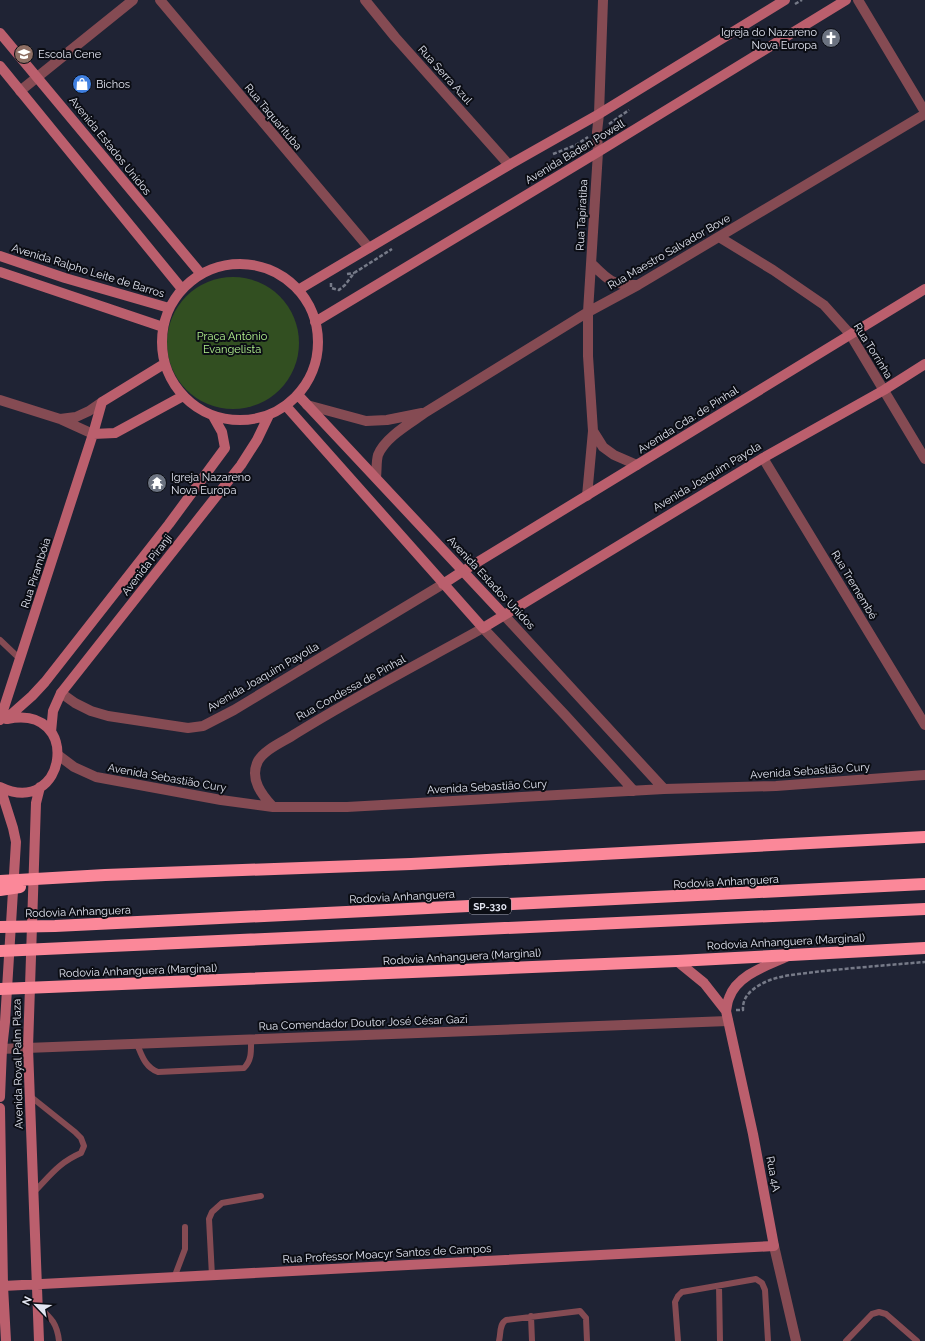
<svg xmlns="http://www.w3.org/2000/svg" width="925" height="1341" viewBox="0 0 925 1341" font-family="Raleway,sans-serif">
<rect width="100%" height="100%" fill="#1f2334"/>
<path fill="#324f21" d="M167 343a66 66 0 1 1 132 0a66 66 0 1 1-132 0Z"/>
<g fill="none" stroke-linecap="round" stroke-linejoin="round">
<path stroke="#767a88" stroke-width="2.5" stroke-dasharray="4 2" stroke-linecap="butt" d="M795 4 802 0
M609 124 629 110
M553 154 576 145 588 137
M347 274 354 273
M331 283V288L339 290 345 285 354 273 392 249
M736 1010H743C742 994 756 986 770 980 784 975 800 974 815 972 851 968 888 965 925 962"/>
<path stroke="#854b53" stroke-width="6" d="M0 640 20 659
M137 1044C142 1056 145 1067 158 1072L244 1068C252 1060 251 1051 251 1039
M30 1096 75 1132 81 1138 84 1146 81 1153C58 1163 50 1176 33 1193
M212 1276 209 1219 212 1212 222 1203 261 1196
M174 1278 185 1249V1227
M719 1286 720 1341
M38 1306C51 1318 57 1323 59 1341
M531 1316 532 1341
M499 1341C501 1334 499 1324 506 1320L580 1311 586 1318 587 1341
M678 1341 675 1302 678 1296 682 1292 756 1279 762 1283 765 1290 768 1341
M846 1341 872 1314 879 1312 886 1314 917 1341"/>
<path stroke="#854b53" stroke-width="10" d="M160 0 369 248
M365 0 395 37 509 165
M858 0 925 112
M20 91 133 0
M719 237 773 270 824 305 850 334 925 459
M592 264C608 280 612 285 636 285
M0 400 60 419 93 434
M307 405 366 421 387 420 422 413
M60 419 76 417 89 411 102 402
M593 431 603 447 614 455 637 465
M763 458 925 725
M376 477C377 470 376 462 378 455 385 437 411 423 426 412L588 312 638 285 925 114
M587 496 593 431 588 356V312L598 152 597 132 599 114 603 0
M504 615 664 789
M61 693 75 703 91 711 108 716 188 728 203 726 234 710 443 584
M58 755 74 767 96 777 221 800 273 807H347L664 789 776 786 925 775
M273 807C262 795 249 779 258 761 265 749 283 742 295 734 356 696 420 663 483 628L565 715 634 791
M0 1049 728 1021
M774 1246 796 1341"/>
<path stroke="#bb5f6d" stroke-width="10" d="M0 33 201 274
M0 66 182 289
M0 256 65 278 169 308
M162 342a78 78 0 1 1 156 0a78 78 0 1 1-156 0Z
M0 272 163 327
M298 290 509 165 599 114 785 0
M315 322 598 152 846 0
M298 395 504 615
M286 406 483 628 763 458 884 390 925 364
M93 434 115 433 183 396
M443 584 463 571 925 289
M6 719 32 696 45 682 169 524 225 448 222 432 213 416
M0 720 93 434 102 402 164 364
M51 732 53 711 61 693 241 465 257 440 269 415
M0 787C67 819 83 703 7 719
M726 1011C727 1007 727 1002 729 998 737 975 766 966 786 957
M0 1097 2 1049 5 1022 16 842 13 828 0 787
M0 1108 3 1286 6 1341
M3 1286 774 1246 753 1134 726 1011 704 983 677 961
M39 1341 28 1048 36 803 40 787"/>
<path stroke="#fb8899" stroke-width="12" d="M0 881 105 875 411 864 925 837
M0 890 20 887
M0 927 55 926 925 884
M0 951 925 909
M0 989 677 961 925 948"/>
</g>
<defs>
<g id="church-disc" transform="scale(1)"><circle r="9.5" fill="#6b7280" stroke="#0b0d14"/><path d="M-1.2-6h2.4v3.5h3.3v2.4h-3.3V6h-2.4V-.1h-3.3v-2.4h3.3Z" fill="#fff"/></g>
<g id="school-disc" transform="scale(1)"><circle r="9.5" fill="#8d6e63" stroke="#0b0d14"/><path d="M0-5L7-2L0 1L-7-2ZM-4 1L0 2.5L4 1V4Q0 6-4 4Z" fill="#fff"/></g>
<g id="shop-disc" transform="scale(1)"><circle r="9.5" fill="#3f7fe0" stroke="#0b0d14"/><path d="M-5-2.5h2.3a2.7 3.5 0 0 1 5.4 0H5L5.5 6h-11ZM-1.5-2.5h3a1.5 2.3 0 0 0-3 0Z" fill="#fff"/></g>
<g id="temple-disc" transform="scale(1)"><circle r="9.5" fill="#6b7280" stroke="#0b0d14"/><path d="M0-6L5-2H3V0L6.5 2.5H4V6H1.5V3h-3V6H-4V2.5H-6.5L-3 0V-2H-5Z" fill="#fff"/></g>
</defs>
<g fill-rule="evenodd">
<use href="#church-disc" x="831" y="38"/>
<use href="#school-disc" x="24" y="54"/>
<use href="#shop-disc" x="82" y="84"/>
<use href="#temple-disc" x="157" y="483"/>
</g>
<g text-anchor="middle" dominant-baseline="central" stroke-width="4" stroke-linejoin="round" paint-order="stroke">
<rect fill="#0b0d14" stroke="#a2a4af" stroke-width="1" x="469" y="898" width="42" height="16" rx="3"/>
<g font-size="10" font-weight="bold" fill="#e2e5f1">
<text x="490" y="906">SP-330</text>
</g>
<g font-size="11" fill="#e2e5f1" stroke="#0b0d14" text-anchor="start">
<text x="817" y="32" text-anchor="end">Igreja do Nazareno<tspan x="817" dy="13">Nova Europa</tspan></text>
<text x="38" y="54">Escola Cene</text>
<text x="96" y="84">Bichos</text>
<text x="171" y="477">Igreja Nazareno<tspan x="171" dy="13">Nova Europa</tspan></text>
</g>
<g font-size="11" fill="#e2e5f1" stroke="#0b0d14">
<text transform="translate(445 75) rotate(48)">Rua Serra Azul</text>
<text transform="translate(273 117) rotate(50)">Rua Taquarituba</text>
<text transform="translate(110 146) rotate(51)">Avenida Estados Unidos</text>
<text transform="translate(575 152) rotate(-31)">Avenida Baden Powell</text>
<text transform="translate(582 215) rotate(-87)">Rua Tapiratiba</text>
<text transform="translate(669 252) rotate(-30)">Rua Maestro Salvador Bove</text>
<text transform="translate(88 271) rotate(17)">Avenida Ralpho Leite de Barros</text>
<text transform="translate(873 351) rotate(58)">Rua Torrinha</text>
<text transform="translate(688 420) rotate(-32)">Avenida Cda. de Pinhal</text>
<text transform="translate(707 477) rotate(-31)">Avenida Joaquim Payola</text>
<text transform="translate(147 565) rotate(-52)">Avenida Piranji</text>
<text transform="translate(36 573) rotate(-72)">Rua Pirambóia</text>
<text transform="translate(491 583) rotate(47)">Avenida Estados Unidos</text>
<text transform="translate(854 585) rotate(59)">Rua Tremembé</text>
<text transform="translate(263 677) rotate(-30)">Avenida Joaquim Payolla</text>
<text transform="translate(351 688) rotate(-29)">Rua Condessa de Pinhal</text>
<text transform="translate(810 771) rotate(-4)">Avenida Sebastião Cury</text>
<text transform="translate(167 778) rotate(10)">Avenida Sebastião Cury</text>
<text transform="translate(487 787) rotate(-3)">Avenida Sebastião Cury</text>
<text transform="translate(726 882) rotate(-3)">Rodovia Anhanguera</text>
<text transform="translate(402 897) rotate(-3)">Rodovia Anhanguera</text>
<text transform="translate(78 912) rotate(-2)">Rodovia Anhanguera</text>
<text transform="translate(786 942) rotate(-3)">Rodovia Anhanguera (Marginal)</text>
<text transform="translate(462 957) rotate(-3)">Rodovia Anhanguera (Marginal)</text>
<text transform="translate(138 971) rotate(-2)">Rodovia Anhanguera (Marginal)</text>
<text transform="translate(363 1023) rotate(-2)">Rua Comendador Doutor José César Gazi</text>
<text transform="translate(18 1064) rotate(-91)">Avenida Royal Palm Plaza</text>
<text transform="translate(773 1174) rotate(79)">Rua 4A</text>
<text transform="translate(387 1254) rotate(-3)">Rua Professor Moacyr Santos de Campos</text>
</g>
<g font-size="11" fill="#b2f28e" stroke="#0b0d14">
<text x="232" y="336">Praça Antônio<tspan x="232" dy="13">Evangelista</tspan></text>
</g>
</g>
<g transform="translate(36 1305) rotate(295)" stroke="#0b0d14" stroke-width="3" paint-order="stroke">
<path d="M0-3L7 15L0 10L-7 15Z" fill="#e2e5f1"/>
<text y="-6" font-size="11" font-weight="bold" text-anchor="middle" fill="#e2e5f1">N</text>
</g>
</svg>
